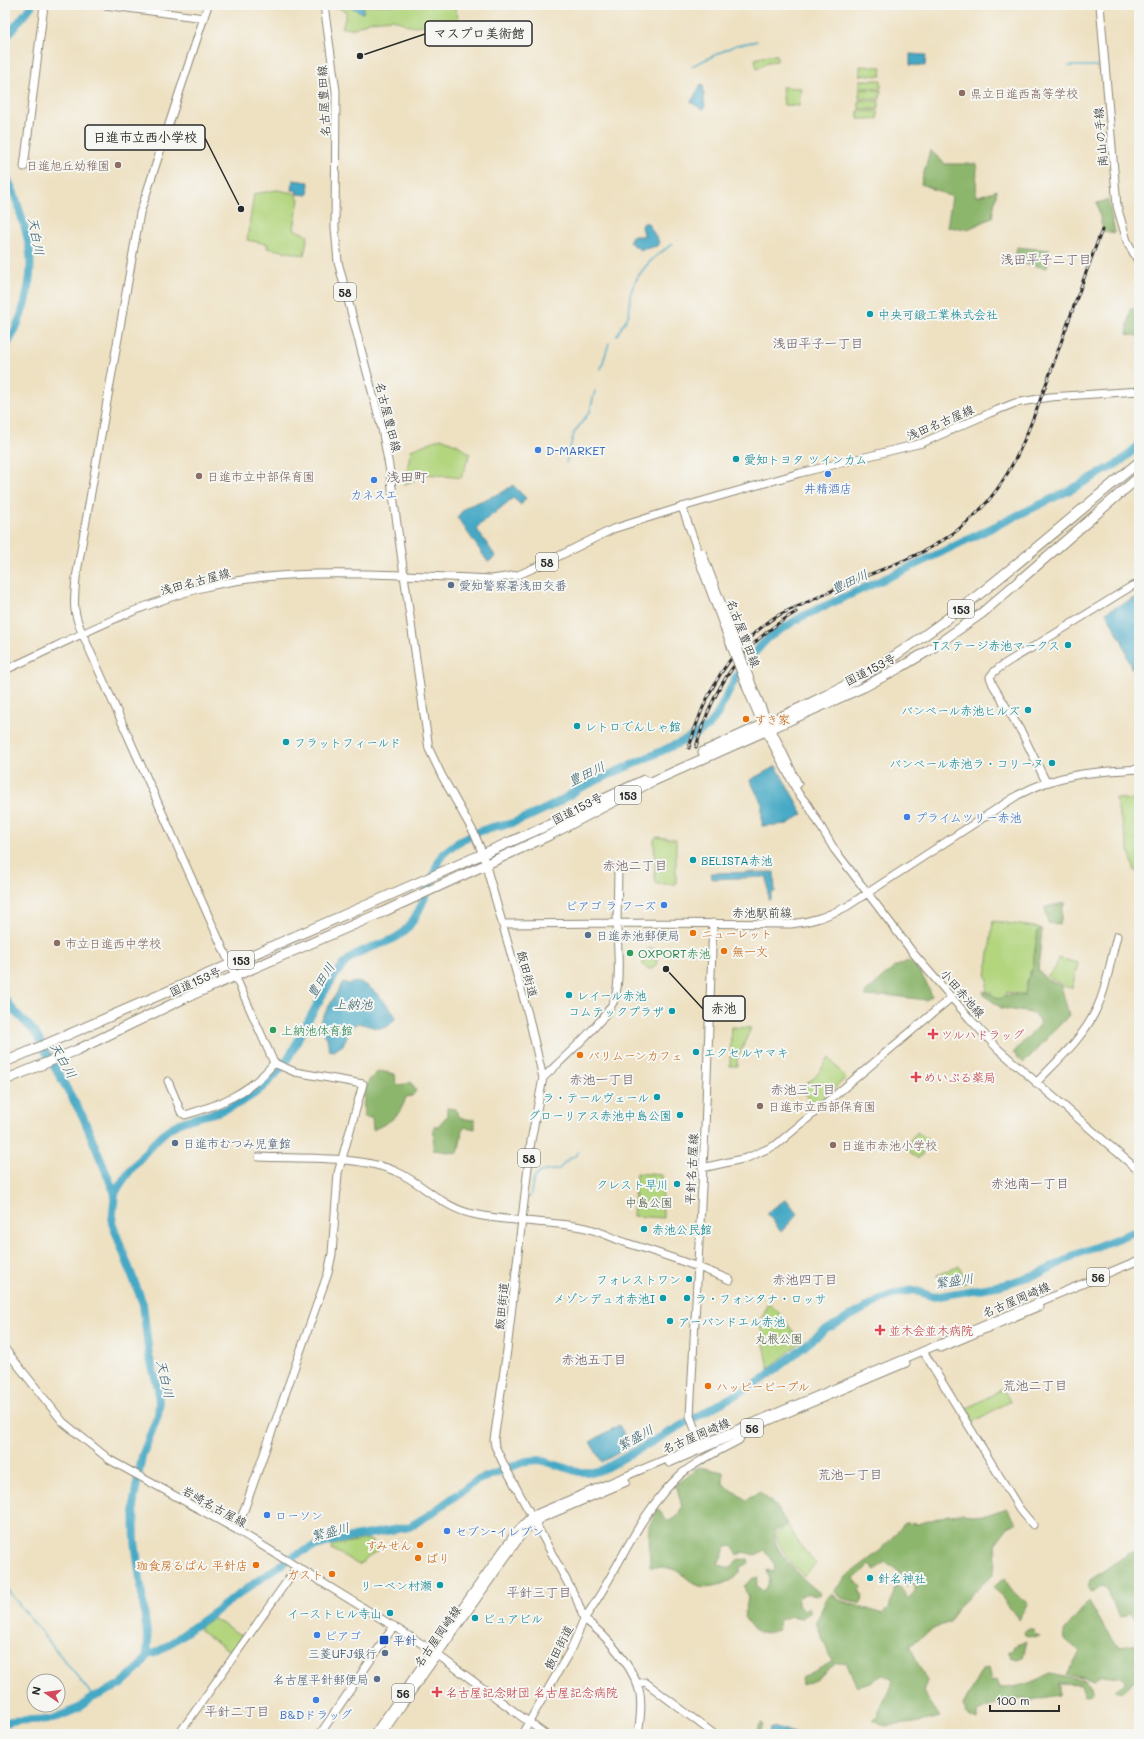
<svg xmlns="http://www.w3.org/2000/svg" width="1144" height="1739" viewBox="0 0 1144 1739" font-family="Mali,'Klee One',sans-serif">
<rect width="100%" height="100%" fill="#f6f6f2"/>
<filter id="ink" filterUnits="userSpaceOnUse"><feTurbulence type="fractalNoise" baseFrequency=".025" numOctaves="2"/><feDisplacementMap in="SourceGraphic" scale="8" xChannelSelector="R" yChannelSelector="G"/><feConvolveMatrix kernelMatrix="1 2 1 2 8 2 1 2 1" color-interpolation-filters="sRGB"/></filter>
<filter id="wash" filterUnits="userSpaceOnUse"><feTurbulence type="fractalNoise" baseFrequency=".012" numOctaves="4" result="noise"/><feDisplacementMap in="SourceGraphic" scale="16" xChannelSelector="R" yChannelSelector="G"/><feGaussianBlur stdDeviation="0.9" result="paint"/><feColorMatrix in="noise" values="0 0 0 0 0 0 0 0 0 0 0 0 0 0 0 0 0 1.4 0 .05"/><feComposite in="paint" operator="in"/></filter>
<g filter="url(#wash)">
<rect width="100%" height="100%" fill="#eee1c2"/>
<path fill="#b2d57e" stroke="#6e8054" d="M332 5H454L460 23 410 26 393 19 371 21 354 28H342L347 12Z
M768 55H777V61L768 62 757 69 755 59Z
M860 66 882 67 881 76 860 75Z
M860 80H881V88H860Z
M782 87 801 88 799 106 784 105Z
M860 89 881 90 880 99 859 98Z
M859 100 879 101V109H859Z
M858 111H878V119H858Z
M277 190 294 193 299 199 294 229 308 236 304 255 267 248 268 244 247 240 254 194Z
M441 438 458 445 470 454 461 478 427 474 404 485 411 450Z
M1115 798 1139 801V870L1135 872Z
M656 837 676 839V884H657L655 881 654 839Z
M993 921 1041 928 1034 971H1030L1026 995 1007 992 1003 1000 997 999V997L991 996V992H986L988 978 986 977Z
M649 948 655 949 658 953 656 966 651 969 646 968 643 965 644 953Z
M1058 958 1078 963 1072 988 1066 987 1047 976 1056 967Z
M731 1027 751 1028 737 1060V1066H730Z
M829 1058 846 1078 815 1105 801 1089 817 1075Z
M917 1132 933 1143 918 1159 904 1147Z
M636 1173 662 1175 663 1218 633 1216Z
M959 1265 966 1283 943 1286 937 1275Z
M768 1302 782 1316 800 1342 769 1369 760 1324Z
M1003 1389 1010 1401 973 1422 966 1409Z
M784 1527H789L800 1545 816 1564 804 1576 787 1558 775 1535Z
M368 1539 378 1546V1550L359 1565 332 1549 333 1545Z
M213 1618 242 1636V1639L233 1651 231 1652 200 1631V1627Z"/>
<path fill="#8db66d" stroke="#5c704c" d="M930 150 945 164H977L976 197 997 190 992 218 968 229 947 227 952 197 921 184Z
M1108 200 1115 233 1103 231 1097 203Z
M1017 247 1050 250 1047 268 1014 262Z
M1130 308 1139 310V336L1127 334Z
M1066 903 1063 907 1060 925 1048 923 1045 907Z
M1042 929 1038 970 1045 978 1061 986 1069 1015 1024 1063 1013 1053 1041 1023 1032 1013 1001 1008 984 995 983 991 1000 999 1010 994 1024 996 1028 978 1032 970 1038 930Z
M908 961C919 967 927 984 932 996L926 1000 885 995 880 997 866 996 865 993 895 967Z
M379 1071 395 1074 396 1085 407 1084 411 1082 416 1091 412 1096 406 1097C400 1117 391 1121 373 1130L372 1118 364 1117C363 1099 362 1082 379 1071Z
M447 1108 456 1109 458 1116 465 1119 475 1120V1129L466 1127 462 1130 459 1150 457 1153 433 1150 434 1126H438L447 1116Z
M699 1467 723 1472V1484L746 1500 760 1492 775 1506 787 1524 774 1532C772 1552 806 1582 821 1594L816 1596C809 1594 804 1594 798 1598V1605L804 1610 809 1607 811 1612 801 1618 792 1616 780 1620 778 1630C755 1636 757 1634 744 1617L748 1598 744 1586 753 1578H758L756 1586 763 1591 766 1589 770 1580 767 1570 773 1572 775 1566 771 1558 764 1550 756 1555 743 1552 738 1555 732 1546 726 1547 718 1564 730 1569 737 1560 748 1559 749 1563 740 1567V1573C731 1583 707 1591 695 1584 688 1580 682 1573 675 1570 667 1567 659 1567 650 1567L649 1526 658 1509 668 1521 676 1518 682 1507 676 1484Z
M1007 1508 1016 1523 1008 1527 995 1544 996 1563 993 1574 956 1609 950 1622 935 1628 909 1645 927 1681 923 1692 940 1717 914 1723 885 1726 873 1719 878 1715C881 1703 889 1693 893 1680L882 1674 871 1683 857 1687 846 1662 835 1664 814 1681 802 1685 801 1678 832 1662 816 1622 827 1598 832 1594 839 1600 883 1614 889 1609 895 1587 901 1588 908 1599 915 1591V1584L910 1583 906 1586 897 1570 885 1562 875 1570 869 1565 854 1579 861 1587 859 1590 863 1596 861 1604 841 1598 834 1591 847 1576 881 1550 905 1523 918 1524 948 1515 962 1514 983 1516Z
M1139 1551V1624L1129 1613 1126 1616 1119 1617 1107 1589 1103 1586 1091 1593 1088 1588 1090 1580 1128 1554Z
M1004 1578C1010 1588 1017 1598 1028 1602L1019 1620 994 1587Z
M1089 1601 1105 1629 1119 1647 1139 1644V1677L1123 1691 1117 1692 1115 1690 1125 1683 1123 1677 1101 1675 1094 1680 1066 1675 1080 1652 1065 1639 1064 1631Z
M1027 1629H1033L1035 1634 1040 1636 1036 1637 1025 1635 1024 1632Z
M1027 1641 1023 1657 1017 1659 1011 1657 1008 1651H1012L1014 1646Z
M988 1668 991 1682 997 1680 1000 1688 1029 1683 1050 1674 1085 1681 1091 1686 1093 1693 1085 1696 1081 1685 1059 1684V1695L1032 1700 1007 1699 977 1712V1720L968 1716 963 1705 982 1670Z
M761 1723 763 1724 760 1734H744L743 1732 748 1730 755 1733Z"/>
<path fill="#45a8c5" stroke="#386a78" d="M347 5H364L363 13H362Z
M910 54 926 55 925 66 910 65Z
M703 85 705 108 701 109 691 102 700 86Z
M293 180 309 182 308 195 296 194 297 191 292 190Z
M644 223H648L659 242 657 246 641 250 629 242 632 236H644L642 226Z
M513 485 526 498 521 505 513 498 476 528 496 557 488 562 457 517 466 507 503 492Z
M1135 598C1141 615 1143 652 1134 668H1131L1122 641 1106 612Z
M776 766 803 814 788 824 762 826V804L750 780Z
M774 872 775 892H771V899H768L767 877 712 879 711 873Z
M343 982 349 984C365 974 389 1006 396 1017 384 1036 374 1026 358 1023L351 1027 343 1045 334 1051 329 1050 327 1038 318 1025Z
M786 1199 798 1214 781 1232 767 1213Z
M619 1425 631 1446 602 1462 590 1442Z
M776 1727 797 1734H769L770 1729Z"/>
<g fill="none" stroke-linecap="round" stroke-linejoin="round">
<path stroke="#45a8c5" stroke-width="1.5" d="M692 66 736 45 757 41
M1069 66H1098
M617 335C621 328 627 320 629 313 631 308 628 299 631 292 638 270 655 255 673 244
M601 369 609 343
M566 463 574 433 590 411 595 391
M527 1197H530L534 1178 540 1172 559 1169 567 1160 577 1155 578 1152
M5 1587 89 1691 92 1698"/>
<path stroke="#45a8c5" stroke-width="8" d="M5 39 32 5
M5 175C13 186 16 199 20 212 24 225 29 240 30 254 33 284 21 324 5 348
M5 999 14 1011 34 1031 83 1117 115 1194 112 1223 143 1304 149 1356 158 1388 159 1405 158 1415 142 1456 134 1500 135 1541 148 1641 147 1655 141 1666 120 1685 92 1698 79 1708 53 1719 10 1721 5 1724
M115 1194C123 1177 154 1140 169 1129 185 1118 207 1116 224 1110 258 1098 287 1068 300 1035 313 1013 329 980 346 962 360 948 378 947 395 938 418 927 430 883 439 860 448 844 479 830 497 826 503 825 509 825 515 822 536 814 560 803 578 789L686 740 709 726 717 715 735 679 747 661 768 638 801 617 915 565 1072 489 1120 462 1139 445
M147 1655 155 1653 164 1648 259 1580 292 1557 310 1548 336 1540 409 1527 429 1515 476 1481 526 1461 540 1460 579 1472H593L602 1470 762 1380 825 1330 884 1298 897 1293 914 1290 934 1297 1002 1285 1041 1273 1075 1255 1139 1230"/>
</g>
</g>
<g filter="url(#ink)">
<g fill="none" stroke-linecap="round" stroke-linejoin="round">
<g stroke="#8c8676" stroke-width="9">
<path id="secondary" d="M105 5 204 18
M208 5 140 213 76 578C74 604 72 610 83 635L274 1063 295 1072 363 1084 338 1173 332 1254 328 1273 237 1530
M1100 5 1117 206 1127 241 1139 263
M24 167 44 5
M682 507 800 473 922 443 990 413 1015 403 1050 397 1139 391
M5 670C69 641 133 606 201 588 268 571 336 573 404 575L429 749 442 776 474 833 482 852
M764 728 798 793 808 805 834 849 914 954 970 1019 998 1049 1139 1171
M771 728 798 784
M1046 782 1022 733 993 685 990 677C996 666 1026 652 1038 644 1070 625 1101 605 1132 586L1139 584
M503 924 617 923 618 870
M543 1078C560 1061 608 1019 615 998 621 977 617 945 617 923L791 924C812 922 827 916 846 907L1018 795C1059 773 1093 772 1139 769
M168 1081 181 1112 185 1115C220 1105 251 1092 274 1063
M1036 1083C1057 1061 1082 1039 1095 1012 1107 989 1110 961 1117 936
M259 1157C298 1159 362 1155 397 1172 424 1184 443 1208 473 1214 508 1222 546 1221 581 1227 595 1229 609 1236 621 1241 658 1253 694 1264 730 1280
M702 1168 747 1158 776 1145 952 997
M5 1349 63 1422 110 1460 237 1530 427 1647 545 1734
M923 1351 1019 1508 1033 1525
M702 1449 690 1416 705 1129 713 923
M637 1684 645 1682 714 1734
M179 1734 297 1567
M320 1734 394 1626
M638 1734C640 1721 642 1708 640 1694 635 1668 605 1634 584 1619 618 1573 636 1516 679 1476 694 1462 721 1450 739 1440L743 1432"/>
</g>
<g stroke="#8c8676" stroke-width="9">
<path id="primary" d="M324 5 336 91 335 228 338 262 382 429 389 466 404 575 492 579 518 575 543 564 613 529 682 507 696 546 697 555
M753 687 770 727
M747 689 762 724
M482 852 528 1014 543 1078 531 1141 507 1350 494 1440 495 1446 505 1467 577 1600 584 1619 570 1651 522 1734
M941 1348 1040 1306
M669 1463 906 1363
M374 1734 483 1578 513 1536 531 1516 1139 1260
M382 1734 525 1530 542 1518 626 1482"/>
</g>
<g stroke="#8c8676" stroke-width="11">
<path id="highway" d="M703 752C756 727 812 705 864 675 964 615 1049 535 1139 462
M5 1062 374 902 562 819 644 780
M5 1080 77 1050 187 997 383 912 552 834 649 783 864 687 901 667 928 651 982 613 1139 477"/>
</g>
<use href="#secondary" stroke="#fff" stroke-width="7"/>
<use href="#primary" stroke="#fff" stroke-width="7"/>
<use href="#highway" stroke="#fff" stroke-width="9"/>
<g stroke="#2b2b2b" stroke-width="3">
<path id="rail" d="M696 747C713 687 741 644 796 612
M689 748C703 697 727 651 771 620 779 614 789 610 799 606 825 594 850 582 876 572 914 557 949 542 978 512 1015 475 1030 426 1048 379 1066 329 1083 279 1102 230"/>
</g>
<use href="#rail" stroke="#f6f6f2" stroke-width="1.5" stroke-dasharray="4.5" stroke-linecap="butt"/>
<g stroke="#8c8676" stroke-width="9" stroke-linecap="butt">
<path id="primary-bridge" d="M702 552 753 687
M697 555 747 689"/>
</g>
<use href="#primary-bridge" stroke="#fff" stroke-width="7"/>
</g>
</g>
<g fill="#8d6e63" stroke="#f6f6f2" stroke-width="1.5">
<circle cx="962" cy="93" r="4"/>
<circle cx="118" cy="165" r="4"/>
<circle cx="199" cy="476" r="4"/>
<circle cx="57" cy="943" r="4"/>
<circle cx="760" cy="1106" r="4"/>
<circle cx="833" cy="1145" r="4"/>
</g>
<g fill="#0f9aa8" stroke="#f6f6f2" stroke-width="1.5">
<circle cx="870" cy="314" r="4"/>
<circle cx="736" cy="459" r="4"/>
<circle cx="1068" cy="645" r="4"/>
<circle cx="1028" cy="710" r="4"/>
<circle cx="577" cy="726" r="4"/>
<circle cx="286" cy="742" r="4"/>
<circle cx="1052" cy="763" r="4"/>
<circle cx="693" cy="860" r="4"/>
<circle cx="569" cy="995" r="4"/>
<circle cx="672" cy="1011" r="4"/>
<circle cx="696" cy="1052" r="4"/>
<circle cx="657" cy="1097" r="4"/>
<circle cx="680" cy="1115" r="4"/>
<circle cx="677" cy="1184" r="4"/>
<circle cx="644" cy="1229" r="4"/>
<circle cx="689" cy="1279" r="4"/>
<circle cx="663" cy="1298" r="4"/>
<circle cx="687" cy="1298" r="4"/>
<circle cx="670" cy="1321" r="4"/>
<circle cx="870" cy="1578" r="4"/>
<circle cx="440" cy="1585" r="4"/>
<circle cx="390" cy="1613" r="4"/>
<circle cx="475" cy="1618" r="4"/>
</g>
<g fill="#3f7fe0" stroke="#f6f6f2" stroke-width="1.5">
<circle cx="538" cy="450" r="4"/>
<circle cx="828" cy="474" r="4"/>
<circle cx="374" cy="480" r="4"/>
<circle cx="907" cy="817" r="4"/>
<circle cx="664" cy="905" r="4"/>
<circle cx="267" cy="1515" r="4"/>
<circle cx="447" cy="1531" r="4"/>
<circle cx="317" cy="1635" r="4"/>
<circle cx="316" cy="1700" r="4"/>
</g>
<g fill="#5c6f8a" stroke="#f6f6f2" stroke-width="1.5">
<circle cx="451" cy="585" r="4"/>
<circle cx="588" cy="935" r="4"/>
<circle cx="175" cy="1143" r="4"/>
<circle cx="385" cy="1653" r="4"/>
<circle cx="377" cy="1679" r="4"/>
</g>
<g fill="#e8710a" stroke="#f6f6f2" stroke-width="1.5">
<circle cx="746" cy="719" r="4"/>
<circle cx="693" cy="933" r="4"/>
<circle cx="724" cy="951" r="4"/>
<circle cx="580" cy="1055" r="4"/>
<circle cx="708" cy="1386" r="4"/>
<circle cx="420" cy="1545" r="4"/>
<circle cx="418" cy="1558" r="4"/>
<circle cx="256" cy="1565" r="4"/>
<circle cx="332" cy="1574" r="4"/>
</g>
<g fill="#2e9e5b" stroke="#f6f6f2" stroke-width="1.5">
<circle cx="630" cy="953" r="4"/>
<circle cx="273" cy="1030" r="4"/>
</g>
<g fill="#e0444e" stroke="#f6f6f2" stroke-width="1.5">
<path d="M931 1028h4v4h4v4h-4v4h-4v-4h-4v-4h4z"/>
<path d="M914 1071h4v4h4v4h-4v4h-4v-4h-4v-4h4z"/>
<path d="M878 1324h4v4h4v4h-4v4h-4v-4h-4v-4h4z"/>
<path d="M435 1686h4v4h4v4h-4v4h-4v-4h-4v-4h4z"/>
</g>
<rect fill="#1a4fb4" stroke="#f6f6f2" stroke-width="1.5" x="379" y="1635" width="10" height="10" rx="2"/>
<g text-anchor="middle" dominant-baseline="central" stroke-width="4" stroke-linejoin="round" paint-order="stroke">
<g fill="#f6f6f2" stroke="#686867" stroke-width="1">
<rect x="334" y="283" width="22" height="18" rx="3"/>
<rect x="536" y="553" width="22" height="18" rx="3"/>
<rect x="948" y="600" width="26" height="18" rx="3"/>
<rect x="615" y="786" width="26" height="18" rx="3"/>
<rect x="228" y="951" width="26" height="18" rx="3"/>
<rect x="518" y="1149" width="22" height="18" rx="3"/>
<rect x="1087" y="1268" width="22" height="18" rx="3"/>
<rect x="741" y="1419" width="22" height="18" rx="3"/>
<rect x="392" y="1684" width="22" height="18" rx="3"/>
</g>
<g font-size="11" font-weight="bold" fill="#2b2b2b">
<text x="345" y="292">58</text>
<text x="547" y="562">58</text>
<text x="961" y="609">153</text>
<text x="628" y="795">153</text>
<text x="241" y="960">153</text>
<text x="529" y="1158">58</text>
<text x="1098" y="1277">56</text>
<text x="752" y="1428">56</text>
<text x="403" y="1693">56</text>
</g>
<g font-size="12" fill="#785e54" stroke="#f6f6f2" text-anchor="start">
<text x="970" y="93">県立日進西高等学校</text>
<text x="110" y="165" text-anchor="end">日進旭丘幼稚園</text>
<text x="207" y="476">日進市立中部保育園</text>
<text x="65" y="943">市立日進西中学校</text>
<text x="768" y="1106">日進市立西部保育園</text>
<text x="841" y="1145">日進市赤池小学校</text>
</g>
<g font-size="12" fill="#2b2b2b" stroke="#f6f6f2">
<text transform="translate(323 101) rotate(-93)">名古屋豊田線</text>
<text transform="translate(1100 137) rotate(-95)">南山の手線</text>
<text transform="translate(389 417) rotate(76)">名古屋豊田線</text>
<text transform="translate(940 422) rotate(-23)">浅田名古屋線</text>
<text transform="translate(195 581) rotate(-15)">浅田名古屋線</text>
<text transform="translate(744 633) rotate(69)">名古屋豊田線</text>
<text transform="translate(870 669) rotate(-27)">国道153号</text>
<text transform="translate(577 808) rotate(-27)">国道153号</text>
<text x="762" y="912">赤池駅前線</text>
<text transform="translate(528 974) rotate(75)">飯田街道</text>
<text transform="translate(195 981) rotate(-24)">国道153号</text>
<text transform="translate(963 993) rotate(49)">小田赤池線</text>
<text transform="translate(691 1169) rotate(-87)">平針名古屋線</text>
<text transform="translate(1016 1299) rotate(-23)">名古屋岡崎線</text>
<text transform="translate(501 1306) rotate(-84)">飯田街道</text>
<text transform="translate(696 1435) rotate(-23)">名古屋岡崎線</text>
<text transform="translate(215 1506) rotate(29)">岩崎名古屋線</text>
<text transform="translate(437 1636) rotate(-55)">名古屋岡崎線</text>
<text transform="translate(558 1647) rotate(-63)">飯田街道</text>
</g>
<g font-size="12" fill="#0d838f" stroke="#f6f6f2" text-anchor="start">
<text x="878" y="314">中央可鍛工業株式会社</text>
<text x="744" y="459">愛知トヨタ ツインカム</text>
<text x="1060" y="645" text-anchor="end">Tステージ赤池マークス</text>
<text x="1020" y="710" text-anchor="end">バンベール赤池ヒルズ</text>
<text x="585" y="726">レトロでんしゃ館</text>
<text x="294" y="742">フラットフィールド</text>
<text x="1044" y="763" text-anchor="end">バンベール赤池ラ・コリーヌ</text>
<text x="701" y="860">BELISTA赤池</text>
<text x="577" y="995">レイール赤池</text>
<text x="664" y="1011" text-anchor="end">コムテックプラザ</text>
<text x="704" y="1052">エクセルヤマキ</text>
<text x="649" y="1097" text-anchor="end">ラ・テールヴェール</text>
<text x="672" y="1115" text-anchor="end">グローリアス赤池中島公園</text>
<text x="669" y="1184" text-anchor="end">クレスト早川</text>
<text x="652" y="1229">赤池公民館</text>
<text x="681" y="1279" text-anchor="end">フォレストワン</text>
<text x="655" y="1298" text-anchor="end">メゾンデュオ赤池I</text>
<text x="695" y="1298">ラ・フォンタナ・ロッサ</text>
<text x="678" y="1321">アーバンドエル赤池</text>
<text x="878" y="1578">針名神社</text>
<text x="432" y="1585" text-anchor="end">リーベン村瀬</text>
<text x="382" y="1613" text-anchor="end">イーストヒル寺山</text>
<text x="483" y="1618">ピュアビル</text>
</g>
<g font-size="12" fill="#366cbe" stroke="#f6f6f2" text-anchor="start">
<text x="546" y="450">D-MARKET</text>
<text x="828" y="488" text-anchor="middle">井精酒店</text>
<text x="374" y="494" text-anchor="middle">カネスエ</text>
<text x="915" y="817">プライムツリー赤池</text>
<text x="656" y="905" text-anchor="end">ピアゴ ラ フーズ</text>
<text x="275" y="1515">ローソン</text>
<text x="455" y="1531">セブン-イレブン</text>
<text x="325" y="1635">ピアゴ</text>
<text x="316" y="1714" text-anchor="middle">B&amp;Dドラッグ</text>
</g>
<g font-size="12" fill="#4e5e75" stroke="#f6f6f2" text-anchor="start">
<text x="459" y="585">愛知警察署浅田交番</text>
<text x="596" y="935">日進赤池郵便局</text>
<text x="183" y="1143">日進市むつみ児童館</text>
<text x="377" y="1653" text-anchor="end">三菱UFJ銀行</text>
<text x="369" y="1679" text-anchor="end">名古屋平針郵便局</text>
</g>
<g font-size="12" fill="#c56008" stroke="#f6f6f2" text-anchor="start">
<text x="754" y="719">すき家</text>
<text x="701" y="933">ニューレット</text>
<text x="732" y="951">無一文</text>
<text x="588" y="1055">バリムーンカフェ</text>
<text x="716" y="1386">ハッピーピープル</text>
<text x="412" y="1545" text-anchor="end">すみせん</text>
<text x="426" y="1558">ばり</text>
<text x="248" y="1565" text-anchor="end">珈食房るぱん 平針店</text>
<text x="324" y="1574" text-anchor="end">ガスト</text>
</g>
<g font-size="12" fill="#27864d" stroke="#f6f6f2" text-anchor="start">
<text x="638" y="953">OXPORT赤池</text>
<text x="281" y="1030">上納池体育館</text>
</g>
<g font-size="12" fill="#be3a42" stroke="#f6f6f2" text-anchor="start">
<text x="941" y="1034">ツルハドラッグ</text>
<text x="924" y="1077">めいぷる薬局</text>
<text x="889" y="1330">並木会並木病院</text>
<text x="446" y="1692">名古屋記念財団 名古屋記念病院</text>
</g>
<g font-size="12" fill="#4d5640" stroke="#f6f6f2">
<text x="649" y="1202">中島公園</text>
<text x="779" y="1338">丸根公園</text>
</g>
<g font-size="12" fill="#164399" stroke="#f6f6f2" text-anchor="start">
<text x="393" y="1640">平針</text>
</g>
<g font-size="13" font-style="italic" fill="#355d69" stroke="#f6f6f2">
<text transform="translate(37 236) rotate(79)">天白川</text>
<text transform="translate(849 581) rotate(-25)">豊田川</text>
<text transform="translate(586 773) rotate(-25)">豊田川</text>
<text transform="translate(320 980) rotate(-57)">豊田川</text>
<text x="353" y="1003">上納池</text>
<text transform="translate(64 1060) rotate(60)">天白川</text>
<text transform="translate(954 1280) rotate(-8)">繁盛川</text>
<text transform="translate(166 1379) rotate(78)">天白川</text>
<text transform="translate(635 1437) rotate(-29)">繁盛川</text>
<text transform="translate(330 1531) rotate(-15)">繁盛川</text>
</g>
<g font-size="13" fill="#6a565f" stroke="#f6f6f2">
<text x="1046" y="258">浅田平子二丁目</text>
<text x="818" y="342">浅田平子一丁目</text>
<text x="635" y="864">赤池二丁目</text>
<text x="602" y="1078">赤池一丁目</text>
<text x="803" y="1088">赤池三丁目</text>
<text x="1030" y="1182">赤池南一丁目</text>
<text x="805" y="1278">赤池四丁目</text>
<text x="594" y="1358">赤池五丁目</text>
<text x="1035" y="1384">荒池二丁目</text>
<text x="850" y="1473">荒池一丁目</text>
<text x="539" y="1591">平針三丁目</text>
<text x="237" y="1710">平針二丁目</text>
</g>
<g font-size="14" fill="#6a565f" stroke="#f6f6f2">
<text x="407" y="476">浅田町</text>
</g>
</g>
<path fill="none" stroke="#2b2b2b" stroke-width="1.5" d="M360 56L425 34M241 209L205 138M666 969L703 1009"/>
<g fill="#2b2b2b" stroke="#f6f6f2" stroke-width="1.5">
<circle cx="360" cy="56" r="4"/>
<circle cx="241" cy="209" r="4"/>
<circle cx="666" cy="969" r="4"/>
</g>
<g fill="#f6f6f2" stroke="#2b2b2b" stroke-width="1.5">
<rect x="425" y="21" width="107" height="25" rx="4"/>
<rect x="85" y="125" width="120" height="25" rx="4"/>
<rect x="703" y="996" width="42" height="25" rx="4"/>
</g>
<g font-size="13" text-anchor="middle" font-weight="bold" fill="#2b2b2b">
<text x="479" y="38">マスプロ美術館</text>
<text x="145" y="142">日進市立西小学校</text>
<text x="724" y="1013">赤池</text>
</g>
<rect width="1144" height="1739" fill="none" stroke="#f6f6f2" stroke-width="20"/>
<g transform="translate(46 1693) rotate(283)"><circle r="19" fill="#f6f6f2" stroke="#a5a5a2"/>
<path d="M0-3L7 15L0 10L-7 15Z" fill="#d1495b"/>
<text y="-6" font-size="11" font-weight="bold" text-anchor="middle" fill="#2b2b2b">N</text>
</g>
<path d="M990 1705v6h69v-6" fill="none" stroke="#2b2b2b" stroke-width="2"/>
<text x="996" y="1705" font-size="12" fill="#2b2b2b" stroke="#f6f6f2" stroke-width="3" paint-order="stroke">100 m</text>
</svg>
